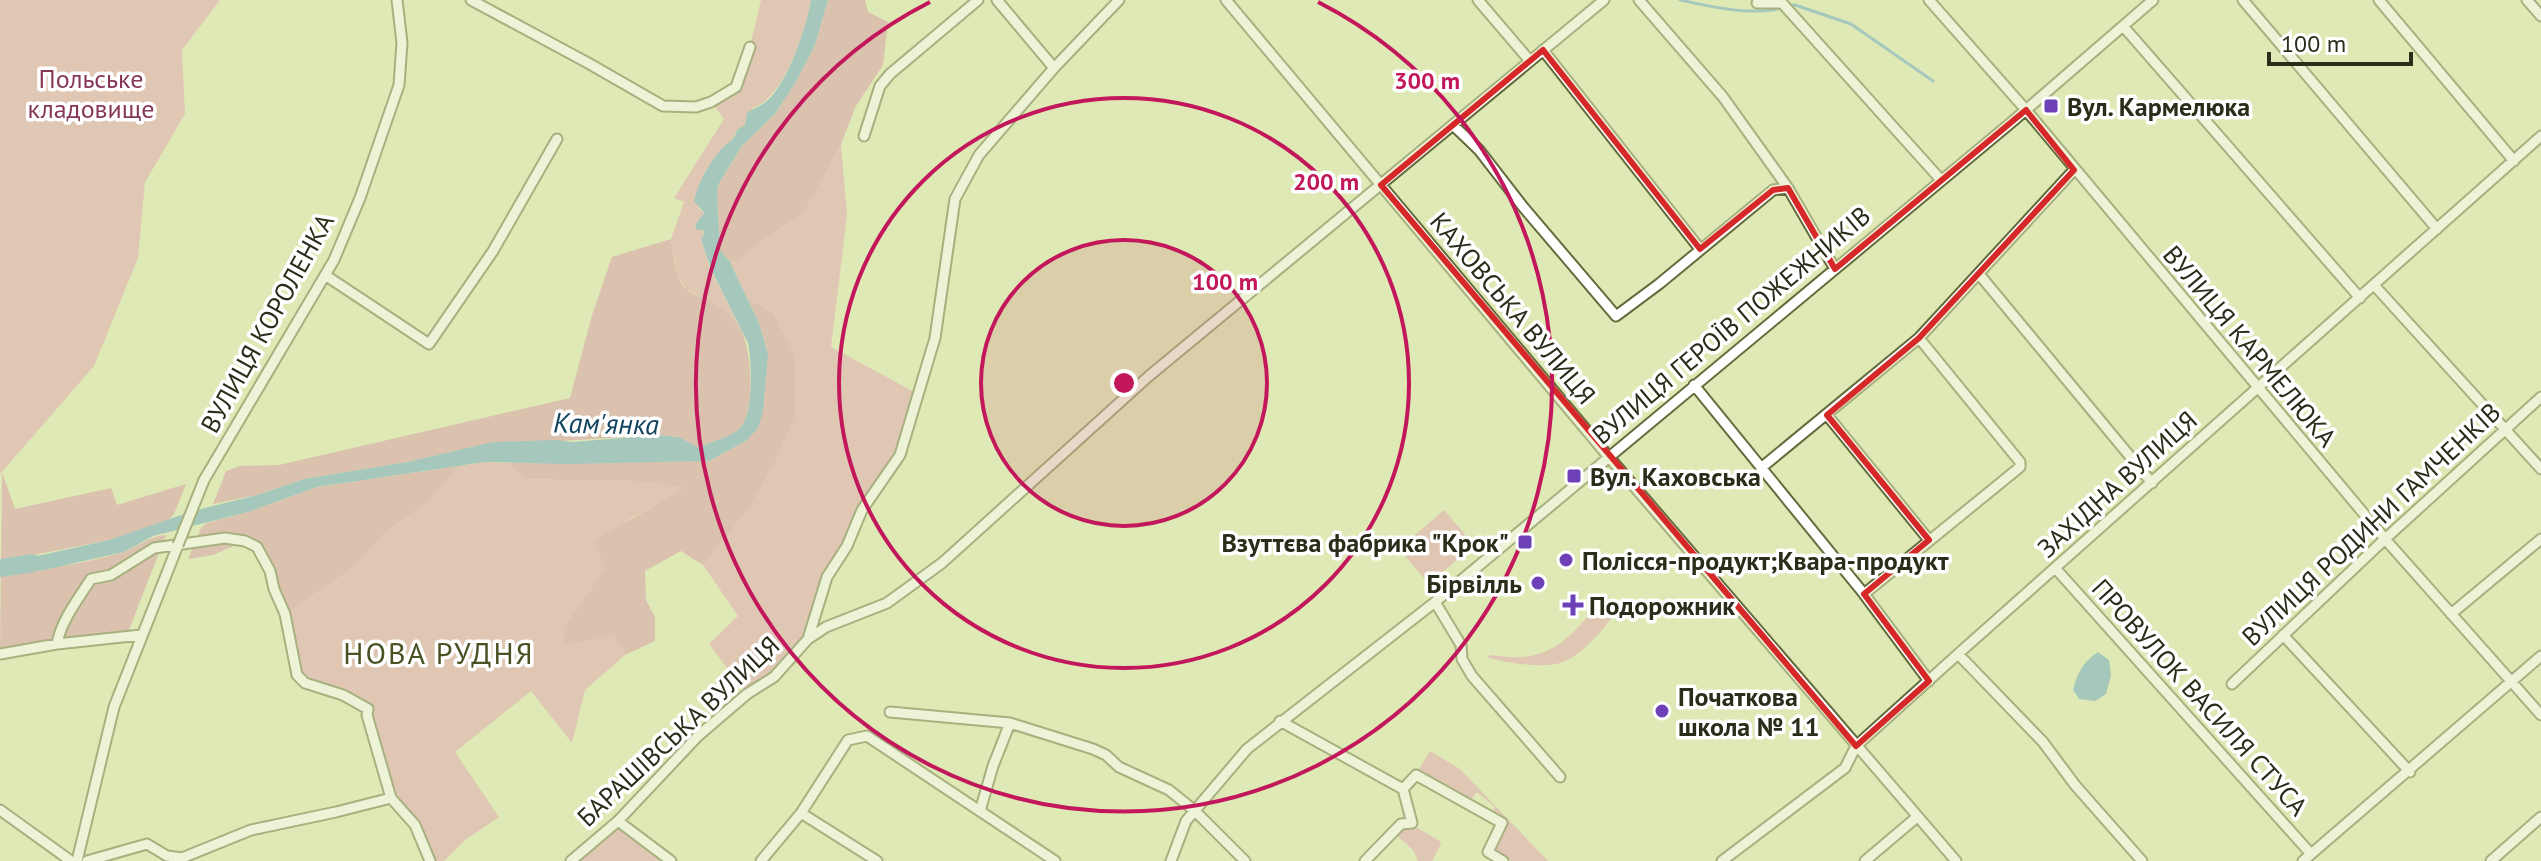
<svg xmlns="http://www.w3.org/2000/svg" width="2541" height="861" viewBox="0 0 2541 861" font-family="'PT Sans',sans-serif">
<rect width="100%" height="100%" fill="#dfe9b5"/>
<path fill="#df9db4" d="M0 0H220L182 50 185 114 145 182 138 258 94 366 0 474Z
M761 0H811C806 30 784 98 753 108L745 125 737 130C735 139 714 159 706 170 700 180 700 196 698 208L704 213 699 221 704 235 701 239 710 268 737 321 707 299 686 290 678 275 671 239 684 202 674 198 724 119 711 102 736 86 750 47Z
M841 144 847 215 831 347 918 394 900 455 827 577 808 639 774 677 747 694 709 644 738 616 703 565 746 512 772 312 747 298 730 262 739 261 759 243 804 213Z
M485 462 508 463 524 479 647 482 684 488 626 521 605 569 564 629 567 645 613 634 625 655 585 690 572 743 531 691 455 752 499 817 465 840 444 861H430L415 825 391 798 367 715 358 703 297 675 285 614 348 572 388 530 428 502 459 466Z
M1444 510 1474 545 1429 584 1399 549Z
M1604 598 1611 599 1610 609 1614 614C1605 629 1580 656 1563 662 1546 669 1504 663 1487 657L1492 655C1551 665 1568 639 1604 598Z
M1430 751 1460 769 1548 861H1512L1496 852 1494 845 1506 822 1492 813 1495 807 1477 792 1470 801 1418 771Z
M618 821 664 861H571Z
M1414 826 1440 841 1441 844 1432 861H1418L1413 850 1395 834 1406 827Z"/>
<path fill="#d492a9" d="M828 0H865L868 12 888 22 883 65 856 106 841 144 804 213 759 243 739 261 730 262 720 250 717 193 719 183 742 146 775 114 797 80 815 45Z
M671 239C674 254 675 281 688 291 692 294 700 296 705 298 715 303 726 312 735 320 752 336 756 408 742 426 732 439 712 440 699 448L679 437 659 435 477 446 407 462 304 479 257 495 213 504 226 471 240 466 279 465 570 398 592 315 612 257Z
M747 298 772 312 795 355V415L776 459 746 512 703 565 681 551 645 571 646 600 655 617V641L625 655 613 635 566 645 563 629 605 569 594 541 683 488 647 482 524 479 508 463 709 461 746 441 763 412 768 354 759 323Z
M459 466 428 502 388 530 348 572 285 614 257 547 245 541 213 555 188 559 201 528 207 523 248 512 317 487Z
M2 472 15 509 111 488 117 505 186 484 174 514 168 521 109 540 34 555 9 562 8 574C45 568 84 564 120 553 137 548 148 536 166 535L129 630 0 654Z"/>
<path fill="#62a0c5" d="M811 0H828L815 45 797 80 775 114 742 146 719 183 717 193 720 250 730 262 747 298 759 323 768 354 763 412 758 428 746 441 709 461 566 464 485 462 317 487 248 512 153 536 124 552 44 570 8 574 10 562 109 540 193 511 257 495 304 479 407 462 493 442 556 440 572 442 659 435 679 437 699 448C712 440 734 438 743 424 753 409 752 360 748 343L711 269 701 239 704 235 703 230H697L695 225 704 213 694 201C698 182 709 164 721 149 728 142 735 140 737 130L745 125 747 113C754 108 762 106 768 100 788 82 807 26 811 0Z
M2098 652 2109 660 2111 675 2106 694 2095 701 2079 699 2073 690C2078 672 2083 662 2098 652Z"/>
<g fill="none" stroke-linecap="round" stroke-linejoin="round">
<path stroke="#62a0c5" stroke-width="3" d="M1680 0C1712 7 1750 16 1782 8
M1789 6 1795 5 1851 24 1933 81"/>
<path stroke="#62a0c5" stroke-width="18" d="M0 568 32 563"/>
<g stroke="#646c3c" stroke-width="13">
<path id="minor" d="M471 0 588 63 663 106 696 107 711 102 736 87 750 47
M997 0 1054 68
M1226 0 1608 456 1956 861
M1478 0 1530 61
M1639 0 1723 97 1788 188 1835 269
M1929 0 2026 110 2385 539 2541 715
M2243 0 2437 229
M2379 0 2514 161
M2527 0 2541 16
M1757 3H1782L1941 180
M2123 26 2360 298
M1543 50 1700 249
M1453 125 1479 150 1524 208 1616 316 1659 284 1773 190 1788 188
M864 136 880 86 890 74 978 0
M1979 274 2152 483
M325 275 429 344 493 251 557 139
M2374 285 2541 469
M1694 385 1864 594 1929 681
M1827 415 1929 540
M1761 468 1919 338 2074 170
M204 480 334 260 360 198 399 85 402 43 397 0
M2056 569 2311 854
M1864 594 2020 467V462L1919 338
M1435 602 1461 645 1462 659 1472 676 1560 777
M2451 614 2541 539
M2283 635 2410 772
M808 639 826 627 887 603 942 563 1149 376 1604 0
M57 644C61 621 78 599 91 579L111 575 154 548 225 538 245 541 257 547 270 571 274 589 285 614 297 675 305 683 343 695 368 709 367 715 391 798 415 825 430 861
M0 654 57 644 141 635
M1958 654 2043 742 2075 785 2142 861
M2232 684 2385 539 2541 397
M890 712 1010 723 1093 749 1106 755 1119 767 1169 790 1195 811 1245 861
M1280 721 1403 789
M0 810 71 861
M980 811 993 766 1010 723
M801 813 877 861
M618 821 671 861
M77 861 114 707 178 545
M87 861 147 844 167 856 182 858 251 830 336 812 391 798
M571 861 618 821 698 736 747 694 774 677 808 639 827 577 847 546 862 510 900 455 935 338 955 199 979 155 1054 68 1119 0
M761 861 801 813 848 740 867 736 1055 861
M1171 861 1186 821 1247 749 1435 602 2013 121 2153 0
M1365 861 1401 824 1412 823 1403 789 1416 775 1502 823 1488 852 1503 861
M1722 861 1845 768 1856 746 1958 654 2541 136
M1865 861 1917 817
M2303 861 2541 656
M2491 861 2541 817"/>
</g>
<use href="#minor" stroke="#fff" stroke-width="9"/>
<g stroke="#646c3c" stroke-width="13" stroke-linecap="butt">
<path id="minor-bridge" d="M178 545 204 480"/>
</g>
<use href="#minor-bridge" stroke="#fff" stroke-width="9"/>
</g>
<path d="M0 0H2541V861H0ZM1543 50 1700 249 1773 190 1788 188 1835 269 2026 110 2074 170 1919 338 1827 415 1929 540 1864 594 1929 681 1856 746 1381 185Z" fill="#dfe9b5" fill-opacity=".55" fill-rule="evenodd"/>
<path fill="none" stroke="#d62828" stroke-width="6" stroke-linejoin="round" d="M1543 50 1700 249 1773 190 1788 188 1835 269 2026 110 2074 170 1919 338 1827 415 1929 540 1864 594 1929 681 1856 746 1381 185Z"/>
<circle cx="1124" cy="383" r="143" fill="#c2185b" fill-opacity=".12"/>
<g fill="none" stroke="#c2185b" stroke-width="4">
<circle cx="1124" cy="383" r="143"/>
<circle cx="1124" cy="383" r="285"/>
<path d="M1318 2A428 428 0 1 1 930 2"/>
</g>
<g fill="#6d40b8" stroke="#fff" stroke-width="3">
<rect x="2043" y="98" width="16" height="16" rx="4"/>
<rect x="1566" y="468" width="16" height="16" rx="4"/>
<rect x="1517" y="534" width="16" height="16" rx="4"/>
<circle cx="1566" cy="560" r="8"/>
<circle cx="1538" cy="583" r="8"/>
<path d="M1569 593h8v8h8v8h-8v8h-8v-8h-8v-8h8z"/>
<circle cx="1662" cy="711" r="8"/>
</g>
<g text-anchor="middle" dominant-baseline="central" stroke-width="7" stroke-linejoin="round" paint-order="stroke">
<g font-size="26" fill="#863758" stroke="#fff">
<text x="91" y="78">Польське<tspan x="91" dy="30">кладовище</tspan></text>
</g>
<g font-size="26" font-weight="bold" fill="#292d19" stroke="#fff" text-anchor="start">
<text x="2067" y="106">Вул. Кармелюка</text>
<text x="1590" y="476">Вул. Каховська</text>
<text x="1509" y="542" text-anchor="end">Взуттєва фабрика "Крок"</text>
<text x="1582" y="560">Полісся-продукт;Квара-продукт</text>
<text x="1522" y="583" text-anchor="end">Бірвілль</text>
<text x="1589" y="605">Подорожник</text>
<text x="1678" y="696">Початкова<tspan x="1678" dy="30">школа № 11</tspan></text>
</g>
<g font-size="26" fill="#292d19" stroke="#fff">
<text transform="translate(1513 308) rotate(50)">КАХОВСЬКА ВУЛИЦЯ</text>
<text transform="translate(267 323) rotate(-61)">ВУЛИЦЯ КОРОЛЕНКА</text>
<text transform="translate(1731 325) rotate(-40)">ВУЛИЦЯ ГЕРОЇВ ПОЖЕЖНИКІВ</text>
<text transform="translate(2250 346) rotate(50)">ВУЛИЦЯ КАРМЕЛЮКА</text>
<text transform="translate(2117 484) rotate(-42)">ЗАХІДНА ВУЛИЦЯ</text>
<text transform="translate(2371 524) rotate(-43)">ВУЛИЦЯ РОДИНИ ГАМЧЕНКІВ</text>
<text transform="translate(2200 697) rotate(48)">ПРОВУЛОК ВАСИЛЯ СТУСА</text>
<text transform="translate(678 731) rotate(-43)">БАРАШІВСЬКА ВУЛИЦЯ</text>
</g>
<g font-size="28" font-style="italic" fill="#11435e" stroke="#fff">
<text transform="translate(606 423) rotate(1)">Кам'янка</text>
</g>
<g font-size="30" letter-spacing="2" fill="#4a5123" stroke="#fff">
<text x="439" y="652">НОВА РУДНЯ</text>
</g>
</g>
<circle cx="1124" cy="383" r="12" fill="#c2185b" stroke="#fff" stroke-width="4"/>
<g font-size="24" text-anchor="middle" font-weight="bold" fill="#c2185b" stroke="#fff" stroke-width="7" stroke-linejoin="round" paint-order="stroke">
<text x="1427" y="89">300 m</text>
<text x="1326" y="190">200 m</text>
<text x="1225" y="290">100 m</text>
</g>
<path d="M2269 52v12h142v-12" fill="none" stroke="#292d19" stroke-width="4"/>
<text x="2281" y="52" font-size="24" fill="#292d19" stroke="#ffffff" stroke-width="6" paint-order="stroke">100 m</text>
</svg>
